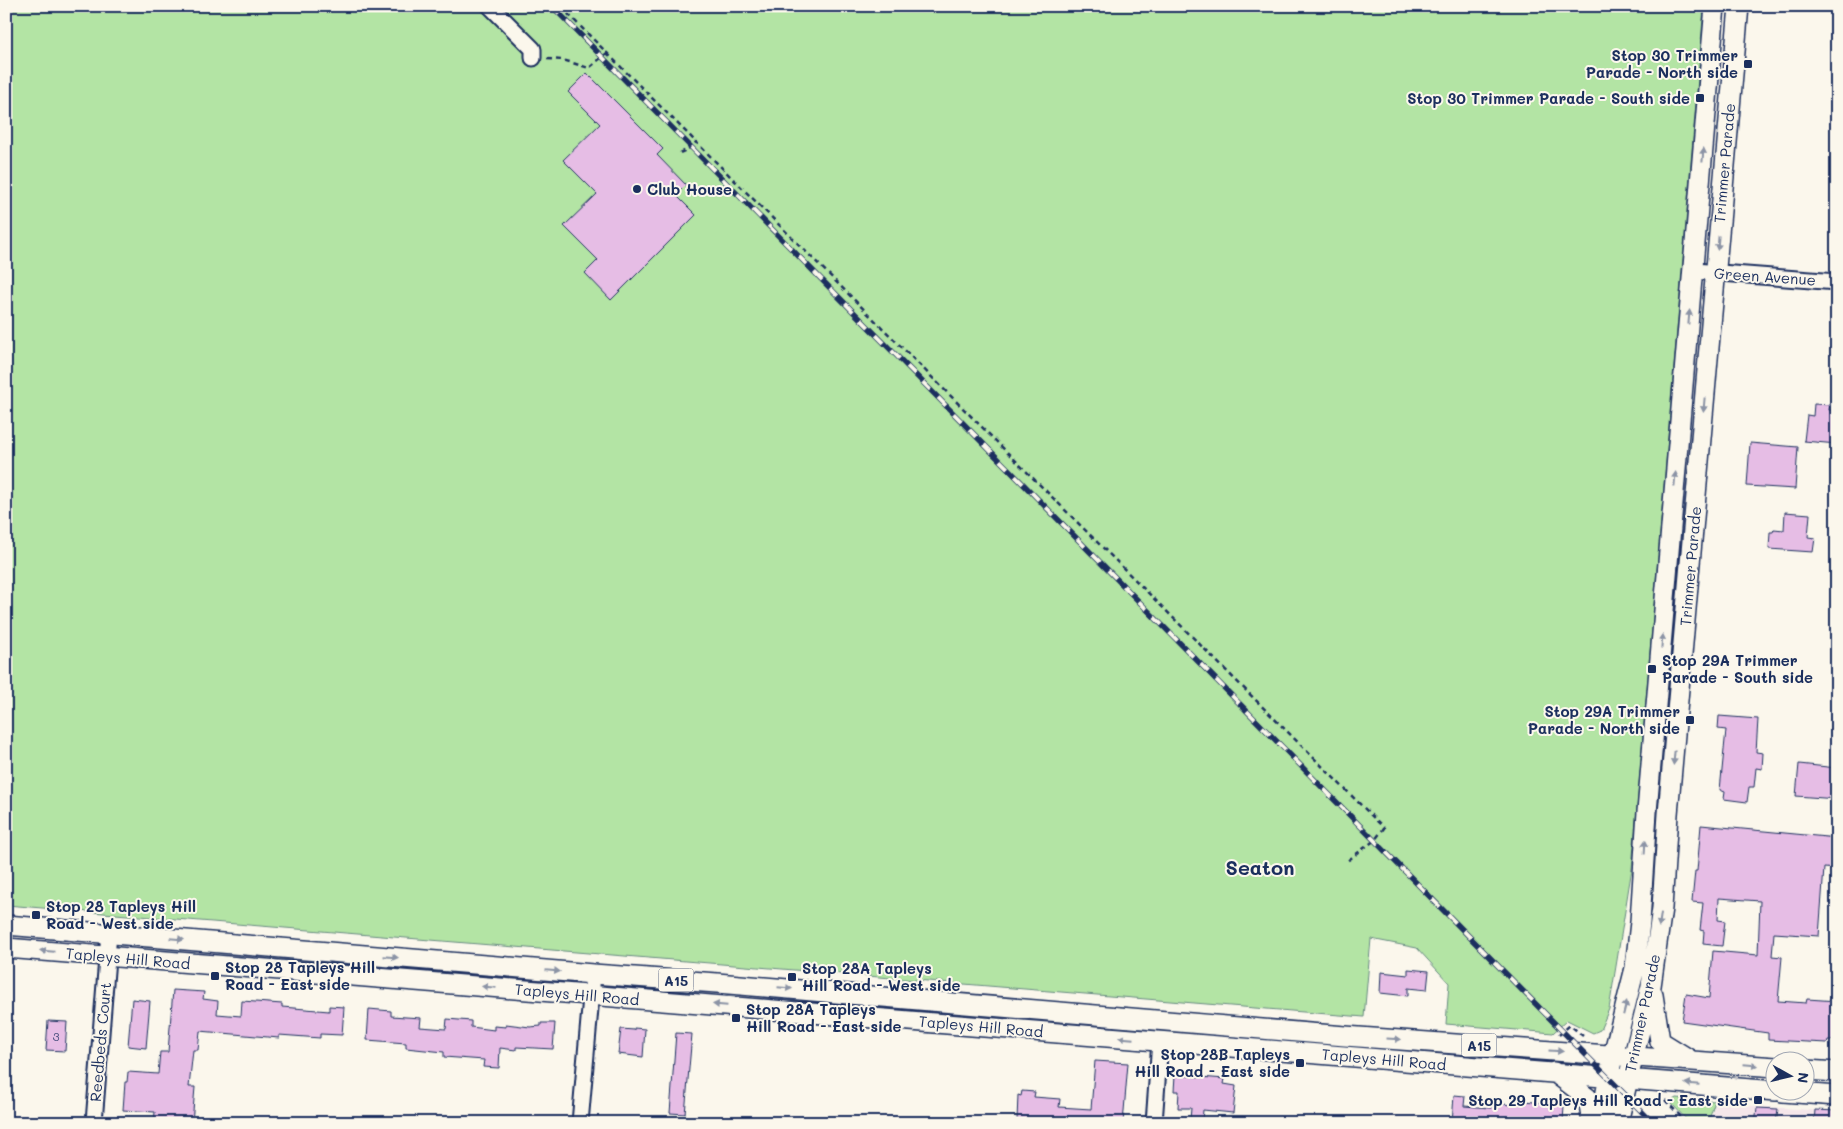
<svg xmlns="http://www.w3.org/2000/svg" width="1843" height="1129" viewBox="0 0 1843 1129" font-family="Mali,sans-serif">
<rect width="100%" height="100%" fill="#fbf7ec"/>
<filter id="ink" filterUnits="userSpaceOnUse"><feTurbulence type="fractalNoise" baseFrequency=".02" numOctaves="2"/><feDisplacementMap in="SourceGraphic" scale="10" xChannelSelector="R" yChannelSelector="G"/><feConvolveMatrix kernelMatrix="1 2 1 2 8 2 1 2 1" color-interpolation-filters="sRGB"/></filter>
<g filter="url(#ink)">
<path fill="#f5e6ea" d="M1715 1103 1837 1112V1123H1710Z"/>
<path fill="#b3e4a4" stroke="#678a81" d="M6 6H1704L1632 868 1609 1009 1600 1030 1593 1033 1567 1020 1553 1033 1446 1024 1449 983 1417 948 1371 939 1364 1017 6 905Z
M1676 1098 1715 1101 1708 1123H1690L1670 1102Z"/>
<path fill="#e6bde5" stroke="#1b2f5e" d="M587 73 663 149 657 155 686 185 676 195 696 215 611 300 585 273 598 260 564 226 597 194 563 160 600 124 568 92Z
M1814 404 1830 405 1829 410 1837 411V444L1804 441 1807 415 1813 416Z
M1750 443 1798 447 1795 489 1747 486Z
M1785 512 1810 514 1808 537 1815 538 1813 552 1769 549 1770 532H1773L1774 529 1784 530Z
M1719 716 1758 719 1756 752 1763 753 1762 769 1756 768 1754 787H1749L1747 802 1724 799 1725 792 1720 790 1726 730 1718 729Z
M1799 764 1837 768V799L1796 796Z
M1701 825 1837 838V869L1824 868 1819 936 1774 933 1772 956 1782 957 1778 1001 1806 1003 1807 999 1837 1001V1040H1828L1827 1043 1768 1040V1033L1682 1021 1686 994 1709 998 1713 951 1758 955 1760 901 1719 898 1718 920 1725 921 1722 946 1703 944 1704 931 1700 930 1703 903 1692 902 1695 871H1697Z
M1408 969 1429 971 1427 990 1408 988V996L1380 993 1381 972 1408 975Z
M173 990 204 992 203 999 218 1001 217 1014 241 1016 242 1001 282 1004V1007L329 1011V1006L344 1007 342 1035 320 1034V1038L279 1035V1038L200 1031 198 1050H193L189 1087H195L192 1123H154L155 1112 123 1110 125 1082H127L128 1072 158 1074 160 1052H168Z
M132 999 150 1001 146 1048 128 1046Z
M369 1009 391 1011V1016L421 1018 420 1027 446 1029 447 1019 471 1021V1027L494 1030V1026L506 1027V1024L530 1027 541 1026V1023H555L553 1049 516 1047V1050L500 1048 499 1068 483 1067 484 1060 444 1057V1052L406 1048V1043L367 1040Z
M48 1021 67 1022 65 1051 46 1050Z
M634 1028 645 1029 643 1057 618 1054 621 1029 634 1030Z
M676 1033 692 1034 685 1114 670 1113Z
M1095 1061 1128 1063 1123 1123H1053L1017 1120 1018 1095 1021 1096 1022 1091 1035 1092 1034 1097 1060 1099 1059 1107 1091 1109Z
M1175 1075 1225 1079 1224 1084 1236 1086 1233 1113 1203 1110 1202 1121 1190 1120 1191 1108H1178L1179 1091H1174Z
M1454 1095 1465 1096 1464 1106 1491 1108V1103L1513 1105 1514 1100 1564 1105 1563 1123H1452Z
M1757 1108 1778 1109 1776 1123H1755Z
M1815 1110 1837 1111V1123H1814Z"/>
<g fill="none" stroke-linecap="round" stroke-linejoin="round">
<g stroke="#1b2f5e" stroke-width="19">
<path id="minor" d="M490 6 533 49V58
M1694 271 1837 282
M94 1122 109 933
M580 1123 593 974
M1154 1123 1160 1041"/>
</g>
<g stroke="#1b2f5e" stroke-width="22">
<path id="major" d="M6 925 593 974 717 983 1345 1036 1776 1067
M6 948 1776 1091
M1653 995 1660 1041 1689 1059
M1806 1070 1837 1072
M1554 1072 1588 1098 1592 1123
M1783 1092 1837 1096
M1600 1123 1613 1055 1635 968 1640 922 1647 812 1715 6
M1618 1123 1628 1079 1651 986 1662 908 1668 814 1739 6"/>
</g>
<path stroke="#1b2f5e" stroke-width="2.5" stroke-dasharray="5 4" stroke-linecap="butt" d="M607 53 696 142
M547 59 563 60 589 68 607 53 560 6
M680 153 692 147 696 142 1384 828 1375 840 1347 861
M1559 1035 1570 1025 1583 1036
M1665 1100 1687 1123"/>
<use href="#minor" stroke="#fbf7ec" stroke-width="15"/>
<use href="#major" stroke="#fbf7ec" stroke-width="19"/>
<g stroke="#1b2f5e" stroke-width="5.5">
<path id="rail" d="M552 6 1653 1123"/>
</g>
<use href="#rail" stroke="#fbf7ec" stroke-width="4" stroke-dasharray="11" stroke-linecap="butt"/>
</g>
<defs><path id="oneway-solid" d="M-6-.8H1V-3.2L6.5 0L1 3.2V.8H-6Z" transform="scale(1.25)"/></defs>
<g fill="#8b93a5">
<use href="#oneway-solid" transform="translate(1703 155) rotate(-85)"/>
<use href="#oneway-solid" transform="translate(1718 243) rotate(95)"/>
<use href="#oneway-solid" transform="translate(1689 317) rotate(-85)"/>
<use href="#oneway-solid" transform="translate(1704 405) rotate(95)"/>
<use href="#oneway-solid" transform="translate(1675 479) rotate(-85)"/>
<use href="#oneway-solid" transform="translate(1662 641) rotate(-85)"/>
<use href="#oneway-solid" transform="translate(1674 758) rotate(95)"/>
<use href="#oneway-solid" transform="translate(1645 847) rotate(-87)"/>
<use href="#oneway-solid" transform="translate(1660 920) rotate(98)"/>
<use href="#oneway-solid" transform="translate(177 939) rotate(5)"/>
<use href="#oneway-solid" transform="translate(47 951) rotate(-175)"/>
<use href="#oneway-solid" transform="translate(391 957) rotate(5)"/>
<use href="#oneway-solid" transform="translate(553 971) rotate(5)"/>
<use href="#oneway-solid" transform="translate(489 987) rotate(-175)"/>
<use href="#oneway-solid" transform="translate(785 988) rotate(5)"/>
<use href="#oneway-solid" transform="translate(720 1005) rotate(-175)"/>
<use href="#oneway-solid" transform="translate(1625 1008) rotate(-76)"/>
<use href="#oneway-solid" transform="translate(1126 1038) rotate(-175)"/>
<use href="#oneway-solid" transform="translate(1394 1039) rotate(4)"/>
<use href="#oneway-solid" transform="translate(1556 1051) rotate(4)"/>
<use href="#oneway-solid" transform="translate(1751 1065) rotate(5)"/>
<use href="#oneway-solid" transform="translate(1692 1084) rotate(-175)"/>
</g>
</g>
<g fill="#1b2f5e" stroke="#fbf7ec" stroke-width="2">
<rect x="1743" y="59" width="10" height="10" rx="2.5"/>
<rect x="1695" y="93" width="10" height="10" rx="2.5"/>
<circle cx="637" cy="189" r="5"/>
<rect x="1647" y="664" width="10" height="10" rx="2.5"/>
<rect x="1685" y="715" width="10" height="10" rx="2.5"/>
<rect x="31" y="910" width="10" height="10" rx="2.5"/>
<rect x="210" y="971" width="10" height="10" rx="2.5"/>
<rect x="787" y="972" width="10" height="10" rx="2.5"/>
<rect x="731" y="1013" width="10" height="10" rx="2.5"/>
<rect x="1295" y="1058" width="10" height="10" rx="2.5"/>
<rect x="1753" y="1095" width="10" height="10" rx="2.5"/>
</g>
<g text-anchor="middle" dominant-baseline="central" stroke-width="4" stroke-linejoin="round" paint-order="stroke">
<g font-size="12" fill="#4e5280">
<text x="56" y="1036">3</text>
</g>
<g fill="#fbf7ec" stroke="#5e6b89" stroke-width="1">
<rect x="658.5" y="968.5" width="35" height="23" rx="4"/>
<rect x="1461.5" y="1033.5" width="35" height="23" rx="4"/>
</g>
<g font-size="14" font-weight="bold" fill="#1b2f5e">
<text x="676" y="980">A15</text>
<text x="1479" y="1045">A15</text>
</g>
<g font-size="15" font-weight="bold" fill="#1b2f5e" stroke="#fbf7ec" text-anchor="start">
<text x="1738" y="55" text-anchor="end">Stop 30 Trimmer<tspan x="1738" dy="17">Parade - North side</tspan></text>
<text x="1690" y="98" text-anchor="end">Stop 30 Trimmer Parade - South side</text>
<text x="647" y="189">Club House</text>
<text x="1662" y="660">Stop 29A Trimmer<tspan x="1662" dy="17">Parade - South side</tspan></text>
<text x="1680" y="711" text-anchor="end">Stop 29A Trimmer<tspan x="1680" dy="17">Parade - North side</tspan></text>
<text x="46" y="906">Stop 28 Tapleys Hill<tspan x="46" dy="17">Road - West side</tspan></text>
<text x="225" y="967">Stop 28 Tapleys Hill<tspan x="225" dy="17">Road - East side</tspan></text>
<text x="802" y="968">Stop 28A Tapleys<tspan x="802" dy="17">Hill Road - West side</tspan></text>
<text x="746" y="1009">Stop 28A Tapleys<tspan x="746" dy="17">Hill Road - East side</tspan></text>
<text x="1290" y="1054" text-anchor="end">Stop 28B Tapleys<tspan x="1290" dy="17">Hill Road - East side</tspan></text>
<text x="1748" y="1100" text-anchor="end">Stop 29 Tapleys Hill Road - East side</text>
</g>
<g font-size="15" fill="#1b2f5e" stroke="#fbf7ec">
<text transform="translate(1724 163) rotate(-85)">Trimmer Parade</text>
<text transform="translate(1765 276) rotate(4)">Green Avenue</text>
<text transform="translate(1690 566) rotate(-85)">Trimmer Parade</text>
<text transform="translate(128 958) rotate(5)">Tapleys Hill Road</text>
<text transform="translate(577 994) rotate(5)">Tapleys Hill Road</text>
<text transform="translate(1642 1013) rotate(-78)">Trimmer Parade</text>
<text transform="translate(981 1026) rotate(5)">Tapleys Hill Road</text>
<text transform="translate(100 1042) rotate(-85)">Reedbeds Court</text>
<text transform="translate(1384 1059) rotate(5)">Tapleys Hill Road</text>
</g>
<g font-size="20" font-weight="bold" fill="#1b2f5e" stroke="#fbf7ec">
<text x="1260" y="867">Seaton</text>
</g>
</g>
<rect width="1843" height="1129" fill="none" stroke="#fbf7ec" stroke-width="25"/>
<rect x="12" y="12" width="1818" height="1104" fill="none" stroke="#1b2f5e" stroke-width="2" filter="url(#ink)"/>
<g transform="translate(1790 1076) rotate(98)"><circle r="24" fill="#fbf7ec" stroke="#a1a7b3"/>
<path d="M0-4L9 19L0 12L-9 19Z" fill="#1b2f5e"/>
<text y="-8" font-size="14" font-weight="bold" text-anchor="middle" fill="#1b2f5e">N</text>
</g>
</svg>
